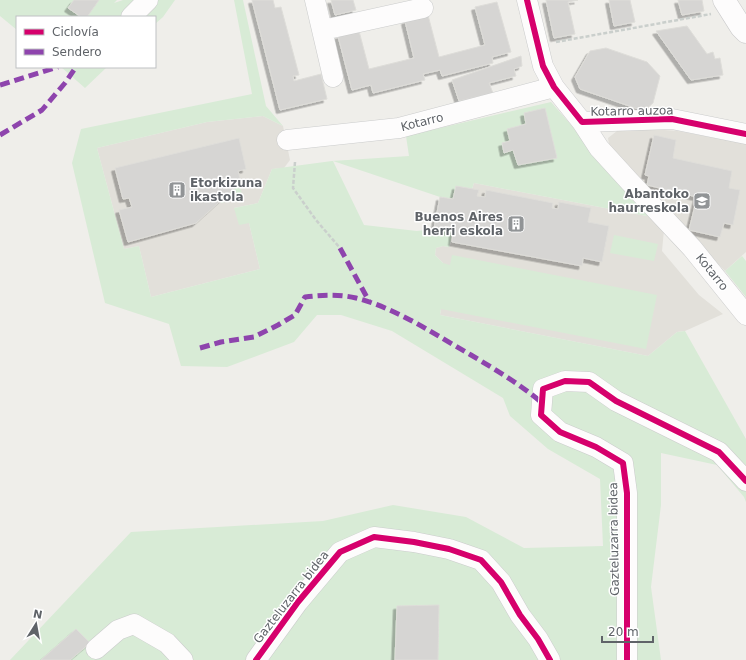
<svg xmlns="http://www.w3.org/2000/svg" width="746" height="660" viewBox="0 0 746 660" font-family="'DejaVu Sans',sans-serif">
<defs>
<filter id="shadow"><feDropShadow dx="-3.5" dy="3.5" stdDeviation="0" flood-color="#0004"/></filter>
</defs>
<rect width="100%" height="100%" fill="#efeeea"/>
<path fill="#e2e0da" d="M263 116 283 126 290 160 284 168 272 169 258 203 234 208 249 223 260 269 151 297 139 246 124 249 97 148 207 122Z
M651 129 678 131 746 144V252L725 271 610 150 608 138 617 131Z
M474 183 652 217 664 230 662 251 699 295 723 314 685 331 677 332 648 356 440 315 441 310 443 263 435 255 436 248 443 246 449 247 452 242 581 266 583 258 602 261 609 226 588 222 559 203 558 209 552 208 553 203 486 190 485 197 477 196 478 190 472 189Z"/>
<path fill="#d8ebd6" d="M0 0H117L114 3 123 0H175L163 17 155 24V17H17V30L0 16Z
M234 0H243L266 106 283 126 263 116 207 122 97 148 124 249 139 246 151 297 260 269 249 223 239 225 234 208 258 203 272 169 332 161 409 156 406 136 551 102 652 217 474 183 472 189 456 186 453 199 440 197 333 161 364 225 417 231 434 229 453 232 449 247 443 246 436 248 435 255 443 263 450 265 452 255 657 295 646 349 441 309 440 315 648 356 677 332 685 331 746 439V502L744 497 717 465 661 453V505L651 587 661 660H10L131 532 323 521 393 505 466 517 524 548 603 546 600 479 548 449 510 416 503 398 392 331 341 315H317L294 342 227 367 181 366 169 324 105 303 72 163 81 129 252 94Z
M61 67H107L85 88Z
M240 187 243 198 221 203 218 192Z
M614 235 658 244 654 261 610 253Z
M742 256 746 261V297L725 271Z"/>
<path fill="#d6d5d3" stroke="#deddd9" filter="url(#shadow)" d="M74 0H99L87 17H81L68 8Z
M252 0H273L275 8 281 7 299 75 293 76 294 81 321 74 327 99 280 110Z
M331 0H353L356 10 335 15Z
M546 0H578L568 2 575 34 554 38Z
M609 0H630L635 22 614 26Z
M678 0H702L704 11 682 15Z
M497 2 511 52 492 57 493 63 442 76 440 70 423 74 425 80 373 93 371 85 352 90 338 36 359 31 369 69 414 58 405 21 428 15 439 57 485 45 475 7Z
M687 26 707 54 713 52 715 59 720 58 723 75 691 80 656 31Z
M606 48 647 62 660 76 653 103 644 111 580 89 575 77 590 51Z
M521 56 522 66 514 69 516 76 489 83 493 93 459 101 452 80Z
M545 108 557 158 518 165 513 150 504 153 502 143 510 141 507 129 526 124 524 113Z
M654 135 676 140 673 158 732 171 729 188 740 190 733 225 724 223 720 237 689 230 697 197 647 185 649 176 645 175Z
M239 138 246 169 238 171 241 182 196 223 128 242 119 210 132 207 129 198 123 199 115 168Z
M456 186 479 190 477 196 485 197 486 190 553 203 552 208 558 209 559 202 591 208 588 222 609 226 602 262 583 258 582 266 452 242 453 232 434 229 440 197 453 199Z
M439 605 438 660H395L397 606Z
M76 629 90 643 70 660H41Z"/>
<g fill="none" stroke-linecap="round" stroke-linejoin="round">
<g stroke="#cbcccc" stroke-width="21">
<path id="street" d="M315 0 333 77
M527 0 543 66 554 87 582 122 672 119 746 134
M131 17 148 0
M323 30 423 8
M582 122 599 148 630 182 692 248 746 315
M287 140 399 128 554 87
M96 649 118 630 134 624 167 643 183 660
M256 660 298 602 340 552 374 537 414 542 449 549 481 560 501 582 520 615 538 639 550 660
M627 660V493L623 463 596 447 560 432 541 415 543 389 565 381 589 382 616 401 719 452 746 481"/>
</g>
<g stroke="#cacacb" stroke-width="23">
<path id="secondary" d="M724 0 741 27 746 32"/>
</g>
<path stroke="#cacfcc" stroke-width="2.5" stroke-dasharray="4 2" stroke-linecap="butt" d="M556 42 711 14
M295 162 293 188 316 220 340 248"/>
<use href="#street" stroke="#fdfcfc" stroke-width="20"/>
<use href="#secondary" stroke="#fdfcfc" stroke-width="22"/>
<path stroke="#8e44ad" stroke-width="5" stroke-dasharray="10 5" stroke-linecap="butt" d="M0 85 58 67
M0 135 42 110 65 83 76 67
M340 248 370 303
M200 348 221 342 254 337 278 325 295 315 305 297C322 295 339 294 356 298 396 308 436 335 471 355 496 370 520 384 542 403"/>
<g stroke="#fff" stroke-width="8">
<path id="cycleway" d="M527 0 543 66 554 87 582 122 672 119 746 134
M256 660 298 602 340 552 374 537 414 542 449 549 481 560 501 582 520 615 538 639 550 660
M627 660V493L623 463 596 447 560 432 541 415 543 389 565 381 589 382 616 401 719 452 746 481"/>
</g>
<use href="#cycleway" stroke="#d6006c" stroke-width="6"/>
</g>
<defs>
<g id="building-square" transform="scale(0.9)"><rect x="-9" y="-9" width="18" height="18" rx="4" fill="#919496" stroke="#fff"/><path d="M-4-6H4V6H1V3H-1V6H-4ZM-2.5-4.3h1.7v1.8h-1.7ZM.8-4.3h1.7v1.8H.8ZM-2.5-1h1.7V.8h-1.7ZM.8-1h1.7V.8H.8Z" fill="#fff"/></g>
<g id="school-square" transform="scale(0.9)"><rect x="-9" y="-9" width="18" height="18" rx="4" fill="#919496" stroke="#fff"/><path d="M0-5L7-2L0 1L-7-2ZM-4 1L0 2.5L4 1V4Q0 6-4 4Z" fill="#fff"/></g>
</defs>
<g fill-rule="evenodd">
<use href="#building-square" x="177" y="190"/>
<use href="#school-square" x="702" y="201"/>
<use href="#building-square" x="516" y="224"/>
</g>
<g text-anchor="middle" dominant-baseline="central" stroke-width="3" stroke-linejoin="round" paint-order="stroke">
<g font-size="12" fill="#5f6368" stroke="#fff">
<text transform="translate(632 111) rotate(-1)">Kotarro auzoa</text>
<text transform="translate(422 122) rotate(-14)">Kotarro</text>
<text transform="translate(712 272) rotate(51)">Kotarro</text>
<text transform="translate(614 539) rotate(-91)">Gazteluzarra bidea</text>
<text transform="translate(291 597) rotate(-52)">Gazteluzarra bidea</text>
</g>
<g font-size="12" font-weight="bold" fill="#5f6368" stroke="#fff" text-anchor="end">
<text x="190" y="183" text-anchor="start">Etorkizuna<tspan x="190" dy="14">ikastola</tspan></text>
<text x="689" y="194">Abantoko<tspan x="689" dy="14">haurreskola</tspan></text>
<text x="503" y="217">Buenos Aires<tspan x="503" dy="14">herri eskola</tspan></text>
</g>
</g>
<rect x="16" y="16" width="140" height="52" fill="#ffffff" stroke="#bfc1c3"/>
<rect x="24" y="29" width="20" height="6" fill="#d6006c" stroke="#bfc1c3"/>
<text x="52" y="36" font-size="12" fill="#5f6368">Ciclovía</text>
<rect x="24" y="49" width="20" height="6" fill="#8e44ad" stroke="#bfc1c3"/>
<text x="52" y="56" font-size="12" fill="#5f6368">Sendero</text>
<g transform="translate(36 624) rotate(11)" stroke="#ffffff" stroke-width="3" paint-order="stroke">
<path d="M0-3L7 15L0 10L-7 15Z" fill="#5f6368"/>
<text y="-6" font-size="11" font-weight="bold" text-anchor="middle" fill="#5f6368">N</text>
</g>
<path d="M602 636v6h51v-6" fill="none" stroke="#5f6368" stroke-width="2"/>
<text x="608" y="636" font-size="12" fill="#5f6368" stroke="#ffffff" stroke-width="3" paint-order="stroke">20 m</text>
</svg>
